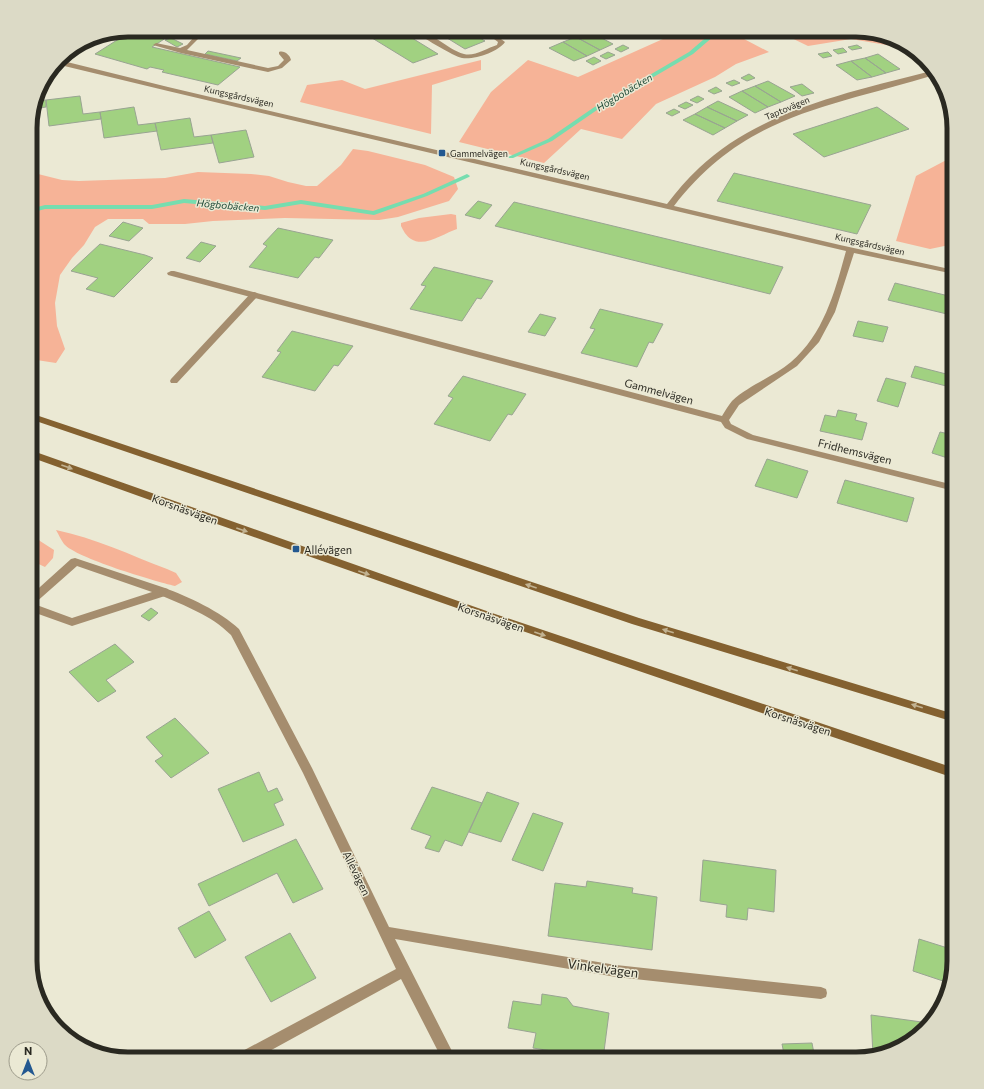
<svg xmlns="http://www.w3.org/2000/svg" width="984" height="1089" viewBox="0 0 984 1089" font-family="Commissioner,sans-serif">
<rect width="100%" height="100%" fill="#ebe9d4"/>
<path fill="#f6b397" d="M683 30H727L769 52 736 64 715 77 656 104 622 139 581 129 544 163 459 142 491 92 528 60 578 77Z
M775 30H862L900 40 910 49 851 39 808 46Z
M481 60V70L432 85 431 134 300 102 307 85 342 80 365 89Z
M353 149 368 151 425 165 454 177 458 189 449 201 398 217 379 220 285 218 213 221 185 224H149L143 219H108L95 227 84 245 72 258 60 275 55 303 57 326 65 349 56 363 30 359V172L62 180 79 181 165 178 198 172 251 174 269 176 288 182 306 186H317L341 165Z
M954 156V244L930 249 896 241 916 176Z
M451 214 456 215 457 229C444 233 425 248 411 239 406 236 403 230 401 226V223L419 218Z
M56 530C95 538 130 555 167 569L176 573 182 582 175 586C154 581 76 558 64 544 61 540 59 535 56 530Z
M30 531 40 541 54 550 53 558 45 567 30 560Z"/>
<g fill="none" stroke-linecap="round" stroke-linejoin="round">
<path fill="#76ddaf" fill-rule="evenodd" d="M728 30H741L714 36 693 54 597 110 552 141 513 158H509L508 157 548 139 593 108 689 52 710 34Z
M467 174 470 176 469 177 427 196 374 215 301 204 265 210 184 203 152 209H45L30 213V209L45 205H152L184 199 265 206 301 200 373 211 423 194Z"/>
</g>
<path fill="#a1d181" stroke="#99a492" d="M133 30H178L152 47 240 67 218 85 162 72 164 70 150 67 147 69 95 54Z
M359 30H399L438 54 413 63Z
M434 30H466L485 41 465 49Z
M503 30H530L514 36Z
M588 31 613 44 600 50 576 37Z
M576 37 600 50 587 56 563 42Z
M171 38 183 44 177 47 165 40Z
M563 42 587 56 574 61 549 48Z
M623 45 629 48 621 52 615 49Z
M857 45 862 48 852 50 848 47Z
M843 48 847 52 838 54 833 50Z
M208 51 241 58 237 61 205 54Z
M608 52 615 55 606 59 600 56Z
M828 52 832 56 823 58 818 54Z
M878 54 900 69 886 73 865 58Z
M594 57 601 61 593 65 586 61Z
M865 58 886 73 872 77 851 61Z
M851 61 872 77 857 80 836 65Z
M749 74 755 78 747 81 741 78Z
M734 80 740 83 732 86 726 83Z
M768 81 795 96 781 102 755 86Z
M802 84 814 93 802 96 790 87Z
M755 86 781 102 768 107 742 91Z
M716 87 722 91 714 94 708 91Z
M742 91 768 107 755 113 729 97Z
M80 96 83 114 100 112 101 119 49 126 46 100Z
M698 96 704 99 697 103 690 100Z
M46 100V107L34 109 36 101Z
M718 101 748 115 737 121 707 107Z
M686 102 693 105 685 109 678 106Z
M134 107 138 125 155 123 157 131 104 138 100 112Z
M707 107 737 121 725 128 695 114Z
M877 107 909 129 824 157 793 134Z
M674 109 680 112 672 116 666 113Z
M695 114 725 128 713 135 683 120Z
M190 118 194 137 211 135 213 143 161 150 155 123Z
M246 130 254 157 219 163 211 135Z
M734 173 871 205 857 234 717 201Z
M478 201 492 205 480 219 465 215Z
M514 202 700 247 783 267 770 294 495 226Z
M123 222 143 228 129 241 109 236Z
M278 228 333 240 319 258 315 257 298 278 249 267 267 246 263 244Z
M201 242 216 246 200 262 186 258Z
M100 244 145 255 153 258 114 297 86 289 98 278 71 271Z
M434 267 493 281 481 299 477 298 462 321 410 309 426 286 421 285Z
M895 283 953 297 947 314 888 300Z
M600 309 663 324 653 343 649 342 637 367 581 353 595 329 590 328Z
M540 314 556 318 545 336 528 332Z
M858 321 888 327 883 342 853 336Z
M292 331 353 346 338 366 334 365 315 391 262 377 281 352 277 351Z
M952 350H954V373L948 372Z
M915 366 954 376V388L911 377Z
M463 376 526 394 512 415 508 414 490 441 434 424 453 398 448 396Z
M886 378 906 383 898 407 877 401Z
M838 410 857 414 855 420 867 423 862 440 820 431 825 415 836 417Z
M940 432 954 435V460L932 453Z
M767 459 808 471 797 498 755 486Z
M845 480 914 498 907 522 837 503Z
M151 608 158 613 149 621 141 616Z
M115 644 134 662 106 680 116 691 98 702 69 672Z
M175 718 209 753 171 778 155 761 163 756 146 737Z
M259 772 268 792 277 788 283 800 274 804 284 825 243 842 218 789Z
M432 787 482 803 462 846 445 840 439 852 425 848 431 836 411 829Z
M487 792 519 803 501 842 469 832Z
M533 813 563 823 543 871 512 860Z
M296 839 323 889 293 903 277 873 209 906 198 884Z
M703 860 776 870 774 912 748 908 747 920 726 917 727 905 700 901Z
M587 881 633 888 632 893 657 897 652 950 548 936 555 883 586 887Z
M209 911 226 940 195 958 178 928Z
M290 933 316 978 271 1002 245 957Z
M919 939 954 950V961L949 983 913 971Z
M542 994 567 998 573 1006 609 1013 603 1059 533 1048 536 1033 508 1028 513 1001 541 1005Z
M871 1015 929 1023 916 1039 888 1054 873 1056Z
M812 1043 815 1059H785L782 1044Z"/>
<g fill="none" stroke-linecap="round" stroke-linejoin="round">
<path fill="#a58d6e" fill-rule="evenodd" d="M200 30H207L187 50 268 68 278 66 284 60 279 54V52C284 50 290 55 291 60L282 68 268 72 181 53 153 45 156 43 180 48 187 45Z
M254 292 257 293 258 295 257 297 177 383H171L170 381 171 379 251 293Z
M75 558 168 589 169 592 168 595 72 626 30 611V596L71 559ZM77 566 152 592 72 618 34 604Z"/>
<path fill="#a58d6e" fill-rule="evenodd" d="M413 30C432 30 446 49 464 54 474 57 487 48 497 45L498 42 482 30H489L505 42C498 52 475 60 462 58 455 57 418 35 413 30Z
M59 60 168 87 667 204C677 191 687 179 699 168 761 109 855 91 935 70L937 74C833 107 746 112 674 206L840 245 954 270V274L854 253 835 312 819 342 797 366 739 405 729 420 731 424 753 435 954 485V491L747 439 725 428 721 422 168 275 167 273 171 271H174L722 416C725 411 728 406 732 401 749 385 773 377 791 362 824 334 835 291 846 251L168 91 56 64Z
M164 588C188 596 221 612 239 629L312 768 389 927 616 965 821 987 826 989 827 993 826 997 821 999 616 977 395 939 456 1059H442L401 979 255 1059H235L237 1054 396 969 303 773 231 635C211 615 185 606 160 595L159 592 160 589Z"/>
<path fill="#846130" fill-rule="evenodd" d="M30 413 639 618 954 714V722L632 624 30 419Z
M30 450 495 614 954 768V778C645 674 337 568 30 457Z"/>
</g>
<defs><path id="oneway-solid" d="M-6-.8H1V-3.2L6.5 0L1 3.2V.8H-6Z"/></defs>
<g fill="#c2b392">
<use href="#oneway-solid" transform="translate(67 467) rotate(20)"/>
<use href="#oneway-solid" transform="translate(242 530) rotate(19)"/>
<use href="#oneway-solid" transform="translate(364 573) rotate(19)"/>
<use href="#oneway-solid" transform="translate(531 586) rotate(-161)"/>
<use href="#oneway-solid" transform="translate(668 631) rotate(-163)"/>
<use href="#oneway-solid" transform="translate(540 634) rotate(19)"/>
<use href="#oneway-solid" transform="translate(792 669) rotate(-163)"/>
<use href="#oneway-solid" transform="translate(917 706) rotate(-163)"/>
</g>
<g fill="#235890" stroke="#ebe9d4" stroke-width="1.5">
<rect x="438" y="149" width="8" height="8" rx="2"/>
<rect x="292" y="545" width="8" height="8" rx="2"/>
</g>
<g text-anchor="middle" dominant-baseline="central" stroke-width="3" stroke-linejoin="round" paint-order="stroke">
<g font-size="9" fill="#2a2921" stroke="#ebe9d4">
<text transform="translate(239 96) rotate(13)">Kungsgårdsvägen</text>
<text transform="translate(787 108) rotate(-23)">Taptovägen</text>
<text transform="translate(555 169) rotate(13)">Kungsgårdsvägen</text>
<text transform="translate(870 244) rotate(13)">Kungsgårdsvägen</text>
</g>
<g font-size="9" fill="#2a2921" stroke="#ebe9d4" text-anchor="start">
<text x="450" y="153">Gammelvägen</text>
</g>
<g font-size="10" font-style="italic" fill="#1b4835" stroke="#ebe9d4">
<text transform="translate(624 92) rotate(-31)">Högbobäcken</text>
<text transform="translate(228 205) rotate(5)">Högbobäcken</text>
</g>
<g font-size="11" fill="#2a2921" stroke="#ebe9d4">
<text transform="translate(659 391) rotate(15)">Gammelvägen</text>
<text transform="translate(855 451) rotate(14)">Fridhemsvägen</text>
<text transform="translate(185 509) rotate(20)">Korsnäsvägen</text>
<text transform="translate(491 617) rotate(19)">Korsnäsvägen</text>
<text transform="translate(798 721) rotate(18)">Korsnäsvägen</text>
<text transform="translate(357 873) rotate(64)">Allévägen</text>
</g>
<g font-size="11" fill="#2a2921" stroke="#ebe9d4" text-anchor="start">
<text x="304" y="549">Allévägen</text>
</g>
<g font-size="13" fill="#2a2921" stroke="#ebe9d4">
<text transform="translate(603 968) rotate(8)">Vinkelvägen</text>
</g>
</g>
<path d="M0 0H984V1089H0ZM128 37H856A91 91 0 0 1 947 128V961A91 91 0 0 1 856 1052H128A91 91 0 0 1 37 961V128A91 91 0 0 1 128 37Z" fill="#dcdac6" fill-rule="evenodd"/>
<path fill="none" stroke="#2a2921" stroke-width="5" d="M128 37H856A91 91 0 0 1 947 128V961A91 91 0 0 1 856 1052H128A91 91 0 0 1 37 961V128A91 91 0 0 1 128 37Z"/>
<g transform="translate(28 1061)"><circle r="19" fill="#ebe9d4" stroke="#9e9c8c"/>
<path d="M0-3L7 15L0 10L-7 15Z" fill="#235890"/>
<text y="-6" font-size="11" font-weight="bold" text-anchor="middle" fill="#2a2921">N</text>
</g>
</svg>
